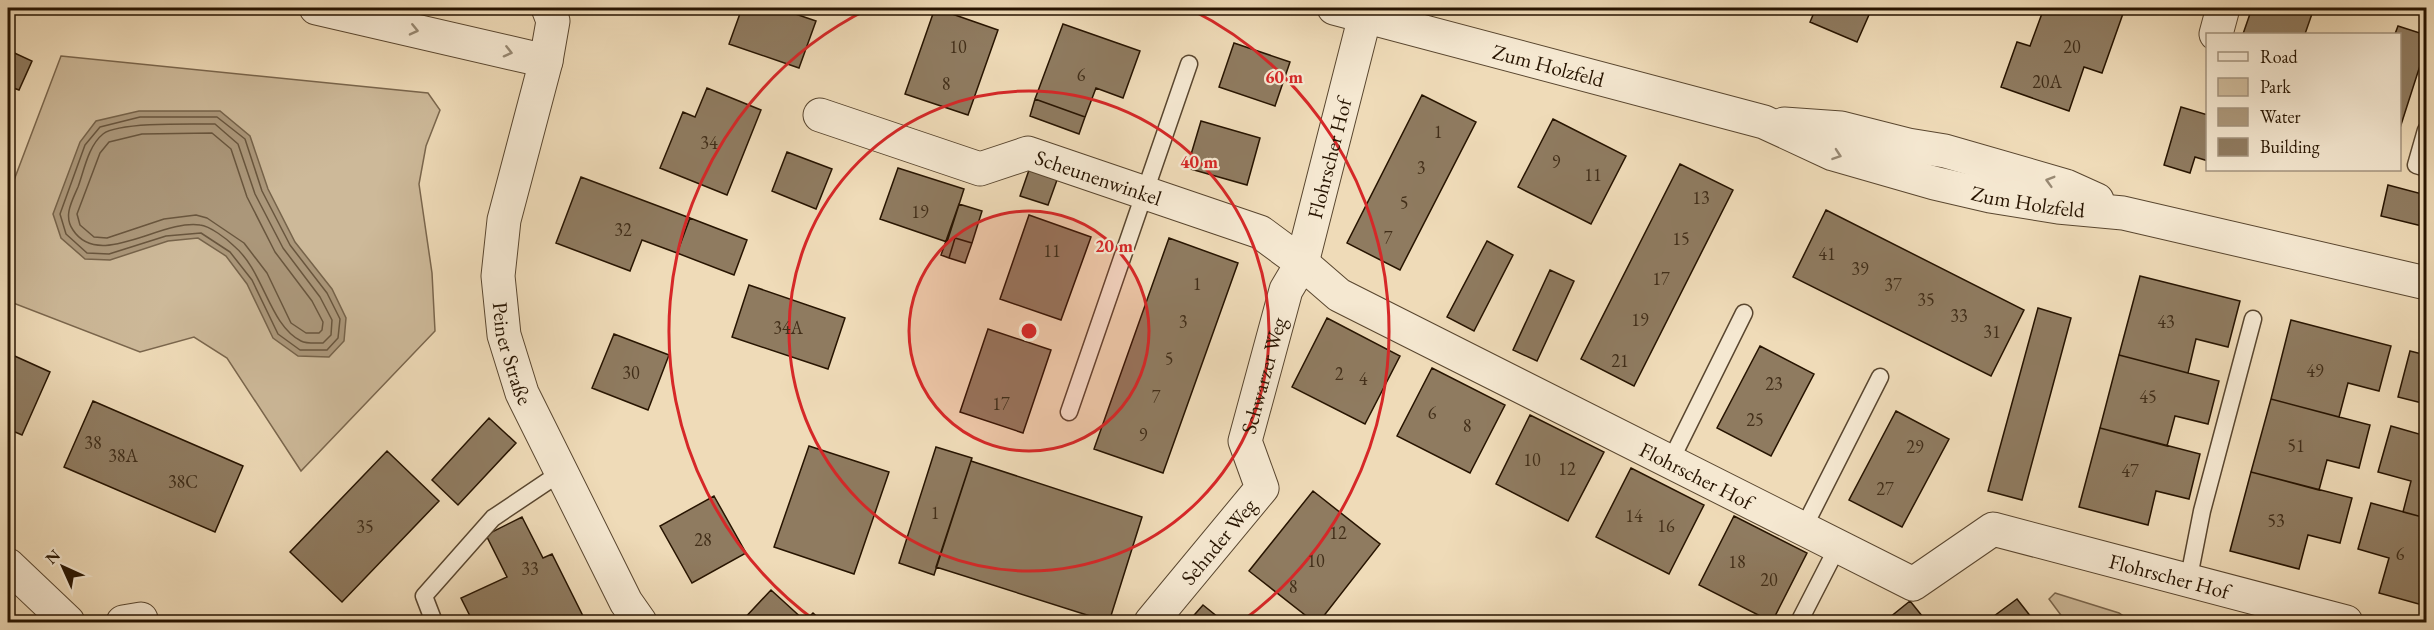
<svg xmlns="http://www.w3.org/2000/svg" width="2434" height="630" viewBox="0 0 2434 630" font-family="'EB Garamond',serif">
<rect width="100%" height="100%" fill="#efdbb8"/>
<filter id="stains"><feTurbulence type="fractalNoise" baseFrequency=".00333" numOctaves="4"/><feColorMatrix values="0 0 0 0 .2 0 0 0 0 .09 0 0 0 0 .02 0 0 0 .5 -.17"/></filter>
<radialGradient id="worn" r=".72"><stop offset=".6" stop-color="#630" stop-opacity="0"/><stop offset="1" stop-color="#630" stop-opacity=".3"/></radialGradient>
<path fill="#cdb999" stroke="#7a664d" stroke-width="1.5" d="M61 56 428 93 440 110 426 146 419 184 432 273 435 331 301 471 227 358 194 337 140 352 8 301V196Z
M2055 593 2119 613 2132 622H2066L2049 599Z"/>
<path fill="#ab977a" stroke="#76634a" stroke-width="1.5" d="M139 111H220L250 136 268 189 295 242 332 289 346 318 344 341 329 357 298 356 273 338 247 284 226 256 198 238 168 241 110 260 85 259 61 238 53 214 80 142 96 121Z"/>
<g fill="none" stroke-linecap="round" stroke-linejoin="round">
<path stroke="#69563e" stroke-width="1.5" d="M140 117H217L245 139 262 191 290 245 327 293 340 319 338 338 327 350H300L278 334 252 280 230 252 201 233 166 236 109 254 87 253 66 234 60 214 85 145 100 127Z
M215 124 238 144 255 194 283 248 320 297 332 320 331 335 323 343C316 343 307 344 301 341 269 325 264 271 234 246 227 239 210 226 200 225 161 219 99 270 73 230 63 216 72 201 78 187 84 171 88 146 103 134 119 122 193 124 215 124Z
M212 133 231 149 247 197 275 252 312 301 323 322 322 330 319 333H306L291 323 267 273 244 243 207 218 196 215 164 219 107 238 94 237 80 225 77 214 100 153 109 142 142 134Z"/>
</g>
<path fill="#8f7b60" stroke="#271401" stroke-width="1.5" d="M742 8H778L816 21 799 68 729 44Z
M935 8 998 30 968 115 905 94Z
M1816 8H1872L1857 42 1810 22Z
M2044 8H2125L2102 73 2084 67 2069 111 2001 87 2017 42 2030 46Z
M2252 8H2314L2305 34H2243Z
M1063 24 1140 51 1123 98 1096 88 1085 117 1035 99Z
M2398 26 2426 35V47L2400 128V34H2395Z
M1234 43 1290 62 1275 106 1219 87Z
M8 50 32 61 19 90 8 86Z
M707 88 761 110 727 195 660 168 683 112 695 117Z
M1422 95 1476 122 1400 270 1347 243Z
M1035 99 1085 117 1079 134 1030 116Z
M2181 107 2208 115V161L2195 157 2190 173 2164 165Z
M1553 119 1626 156 1591 224 1518 187Z
M1201 121 1260 138 1247 185 1187 168Z
M787 152 832 169 816 209 772 191Z
M1680 164 1733 190 1634 386 1581 359Z
M898 168 964 189 947 242 880 219Z
M1029 170 1057 180 1048 205 1020 196Z
M581 177 690 218 677 253 642 240 630 271 556 243Z
M2388 185 2426 195V227L2381 216Z
M959 204 982 211 972 243 955 238 949 258 941 255Z
M1826 210 2024 310 1991 376 1793 277Z
M1029 215 1091 237 1061 320 1000 299Z
M690 218 747 240 734 275 677 253Z
M955 238 972 243 965 263 949 258Z
M1169 238 1238 263 1163 473 1094 449Z
M1487 241 1513 255 1474 331 1447 317Z
M1550 270 1574 281 1537 361 1513 350Z
M2140 276 2240 301 2228 347 2196 339 2188 373 2119 355Z
M749 285 845 318 828 369 732 337Z
M2038 308 2071 318 2022 500 1988 491Z
M1327 318 1400 356 1365 424 1292 387Z
M2291 320 2391 346 2379 391 2348 383 2339 417 2271 399Z
M988 329 1051 350 1023 433 960 412Z
M614 334 669 355 648 410 592 388Z
M1760 346 1814 374 1771 456 1717 428Z
M2410 351 2426 355V404L2398 397Z
M8 353 50 372 22 435 8 429Z
M2119 355 2219 381 2208 424 2175 416 2167 446 2100 428Z
M1432 368 1505 405 1470 473 1397 436Z
M2271 399 2370 425 2359 468 2327 460 2319 490 2251 472Z
M93 401 243 466 215 532 64 467Z
M1896 411 1949 439 1902 527 1849 500Z
M1530 415 1604 452 1568 521 1496 484Z
M489 418 516 443 458 505 432 480Z
M2391 426 2426 436V518L2403 512 2411 481 2378 472Z
M2100 428 2200 454 2189 499 2156 491 2148 525 2079 507Z
M809 446 889 472 854 574 774 547Z
M936 447 972 458 934 575 899 563Z
M387 451 439 501 342 602 290 552Z
M971 461 1142 517 1109 622 936 567Z
M1631 468 1704 505 1669 574 1596 537Z
M2251 472 2352 498 2340 543 2308 535 2299 569 2230 551Z
M1313 491 1380 544 1319 622H1314L1249 571Z
M714 496 746 553 692 583 660 526Z
M2371 503 2426 518V606L2379 593 2389 558 2358 549Z
M1734 516 1807 553 1772 622 1699 585Z
M522 517 543 558 552 554 586 622H473L461 598 507 577 486 535Z
M771 590 805 621 813 613 823 622H741Z
M2017 599 2035 622H1986Z
M1910 601 1927 622H1884Z
M1203 605 1224 622H1188Z"/>
<g fill="none" stroke-linecap="round" stroke-linejoin="round">
<g stroke="#59462f" stroke-width="19">
<path id="service" d="M2426 130 2416 165 2426 168
M1069 412 1189 64
M1670 462 1744 313
M1803 529 1880 377
M2188 582 2202 511 2253 319
M434 622 424 596 493 518 560 473
M1799 622 1838 546"/>
</g>
<g stroke="#59462f" stroke-width="35">
<g id="minor">
<path id="s1" d="M1334 8 1764 122 1833 154 1934 183 1990 196 2058 207 2123 213 2426 283"/>
<path d="M2216 34 2223 8"/>
<path id="s2" d="M820 115 980 169 1028 153 1260 232 1302 263 1339 295 1913 584 1993 529 2346 622"/>
<path d="M1784 124 1841 128 1908 145 1945 151 2066 186 2097 200"/>
<path d="M8 565 68 622"/>
<path d="M123 622 141 619"/>
<path id="s3" d="M1151 622 1262 488 1245 441 1286 290 1302 263 1365 16"/>
</g>
</g>
<g stroke="#59462f" stroke-width="35">
<g id="tertiary">
<path d="M316 8 546 61"/>
<path id="s4" d="M548 8 553 21 546 61 504 220 498 276 504 335 522 393 626 602 640 622"/>
</g>
</g>
<use href="#service" stroke="#f5e8d1" stroke-width="16"/>
<use href="#minor" stroke="#f5e8d1" stroke-width="33"/>
<use href="#tertiary" stroke="#f5e8d1" stroke-width="33"/>
</g>
<defs><path id="oneway-chevron" d="M-2-3.5L2.5 0L-2 3.5" fill="none" stroke-width="1.6" stroke-linecap="round" stroke-linejoin="round" transform="scale(1.5)"/></defs>
<g stroke="#988973">
<use href="#oneway-chevron" transform="translate(414 30) rotate(13)"/>
<use href="#oneway-chevron" transform="translate(508 52) rotate(14)"/>
<use href="#oneway-chevron" transform="translate(1837 155) rotate(19)"/>
<use href="#oneway-chevron" transform="translate(2050 181) rotate(-164)"/>
</g>
<circle cx="1029" cy="331" r="120" fill="#d62828" fill-opacity=".12"/>
<g fill="none" stroke="#d62828" stroke-width="3">
<circle cx="1029" cy="331" r="120"/>
<circle cx="1029" cy="331" r="240"/>
<path d="M817 622A360 360 0 0 1 868 9M1190 9A360 360 0 0 1 1241 622"/>
</g>
<g text-anchor="middle" dominant-baseline="central" stroke-width="4.5" stroke-linejoin="round" paint-order="stroke">
<g font-size="18" fill="#412e19">
<text x="958" y="46">10</text>
<text x="2072" y="46">20</text>
<text x="1081" y="74">6</text>
<text x="2047" y="81">20A</text>
<text x="946" y="83">8</text>
<text x="1438" y="131">1</text>
<text x="709" y="142">34</text>
<text x="1556" y="161">9</text>
<text x="1421" y="167">3</text>
<text x="1593" y="174">11</text>
<text x="1701" y="197">13</text>
<text x="1404" y="202">5</text>
<text x="920" y="211">19</text>
<text x="623" y="229">32</text>
<text x="1388" y="237">7</text>
<text x="1681" y="238">15</text>
<text x="1052" y="250">11</text>
<text x="1827" y="253">41</text>
<text x="1860" y="268">39</text>
<text x="1661" y="278">17</text>
<text x="1197" y="283">1</text>
<text x="1893" y="284">37</text>
<text x="1926" y="299">35</text>
<text x="1959" y="315">33</text>
<text x="1640" y="319">19</text>
<text x="1183" y="321">3</text>
<text x="2166" y="321">43</text>
<text x="788" y="327">34A</text>
<text x="1992" y="331">31</text>
<text x="1169" y="358">5</text>
<text x="1620" y="360">21</text>
<text x="2315" y="370">49</text>
<text x="631" y="372">30</text>
<text x="1339" y="373">2</text>
<text x="1363" y="378">4</text>
<text x="1774" y="383">23</text>
<text x="1156" y="396">7</text>
<text x="2148" y="396">45</text>
<text x="1001" y="403">17</text>
<text x="1432" y="412">6</text>
<text x="1755" y="419">25</text>
<text x="1467" y="425">8</text>
<text x="1143" y="434">9</text>
<text x="93" y="442">38</text>
<text x="2296" y="445">51</text>
<text x="1915" y="446">29</text>
<text x="123" y="455">38A</text>
<text x="1532" y="459">10</text>
<text x="1567" y="468">12</text>
<text x="2130" y="470">47</text>
<text x="183" y="481">38C</text>
<text x="1885" y="488">27</text>
<text x="935" y="512">1</text>
<text x="1634" y="515">14</text>
<text x="2276" y="520">53</text>
<text x="1666" y="525">16</text>
<text x="365" y="526">35</text>
<text x="1338" y="532">12</text>
<text x="703" y="539">28</text>
<text x="2400" y="553">6</text>
<text x="1316" y="560">10</text>
<text x="1737" y="561">18</text>
<text x="530" y="568">33</text>
<text x="1769" y="579">20</text>
<text x="1293" y="586">8</text>
</g>
<g font-size="21" fill="#271401" stroke="#f5e8d1">
<text stroke="none"><textPath href="#s1" startOffset="222">Zum Holzfeld</textPath></text>
<text stroke="none"><textPath href="#s3" startOffset="520">Flohrscher Hof</textPath></text>
<text stroke="none"><textPath href="#s2" startOffset="294">Scheunenwinkel</textPath></text>
<text stroke="none"><textPath href="#s1" startOffset="722">Zum Holzfeld</textPath></text>
<text stroke="none"><textPath href="#s4" startOffset="354">Peiner Straße</textPath></text>
<text stroke="none"><textPath href="#s3" startOffset="292">Schwarzer Weg</textPath></text>
<text stroke="none"><textPath href="#s2" startOffset="966">Flohrscher Hof</textPath></text>
<text stroke="none"><textPath href="#s3" startOffset="105">Sehnder Weg</textPath></text>
<text stroke="none"><textPath href="#s2" startOffset="1488">Flohrscher Hof</textPath></text>
</g>
</g>
<circle cx="1029" cy="331" r="9" fill="#d62828" stroke="#f5e8d1" stroke-width="3"/>
<g font-size="18" text-anchor="middle" font-weight="bold" fill="#d62828" stroke="#f5e8d1" stroke-width="4.5" stroke-linejoin="round" paint-order="stroke">
<text x="1284" y="83">60 m</text>
<text x="1199" y="168">40 m</text>
<text x="1114" y="252">20 m</text>
</g>
<rect width="2434" height="630" fill="none" stroke="#efdbb8" stroke-width="30"/>
<rect x="9" y="9" width="2416" height="612" fill="none" stroke="#271401" stroke-width="3"/>
<rect x="15" y="15" width="2404" height="600" fill="none" stroke="#271401" stroke-width="1.5"/>
<rect x="2206" y="33" width="195" height="138" fill="#f5e8d1" stroke="#a3937e" stroke-width="1.5"/>
<rect x="2218" y="52" width="30" height="9" fill="#f5e8d1" stroke="#a3937e" stroke-width="1.5"/>
<text x="2260" y="63" font-size="18" fill="#271401">Road</text>
<rect x="2218" y="78" width="30" height="18" fill="#cdb999" stroke="#a3937e" stroke-width="1.5"/>
<text x="2260" y="93" font-size="18" fill="#271401">Park</text>
<rect x="2218" y="108" width="30" height="18" fill="#ab977a" stroke="#a3937e" stroke-width="1.5"/>
<text x="2260" y="123" font-size="18" fill="#271401">Water</text>
<rect x="2218" y="138" width="30" height="18" fill="#8f7b60" stroke="#a3937e" stroke-width="1.5"/>
<text x="2260" y="153" font-size="18" fill="#271401">Building</text>
<g transform="translate(63 567) rotate(315)" stroke="#f5e8d1" stroke-width="4.5" paint-order="stroke">
<path d="M0-4.5L10 22L0 15L-10 22Z" fill="#271401"/>
<text y="-9" font-size="16" font-weight="bold" text-anchor="middle" fill="#271401">N</text>
</g>
<rect width="100%" height="100%" filter="url(#stains)"/>
<rect width="100%" height="100%" fill="url(#worn)"/>
</svg>
